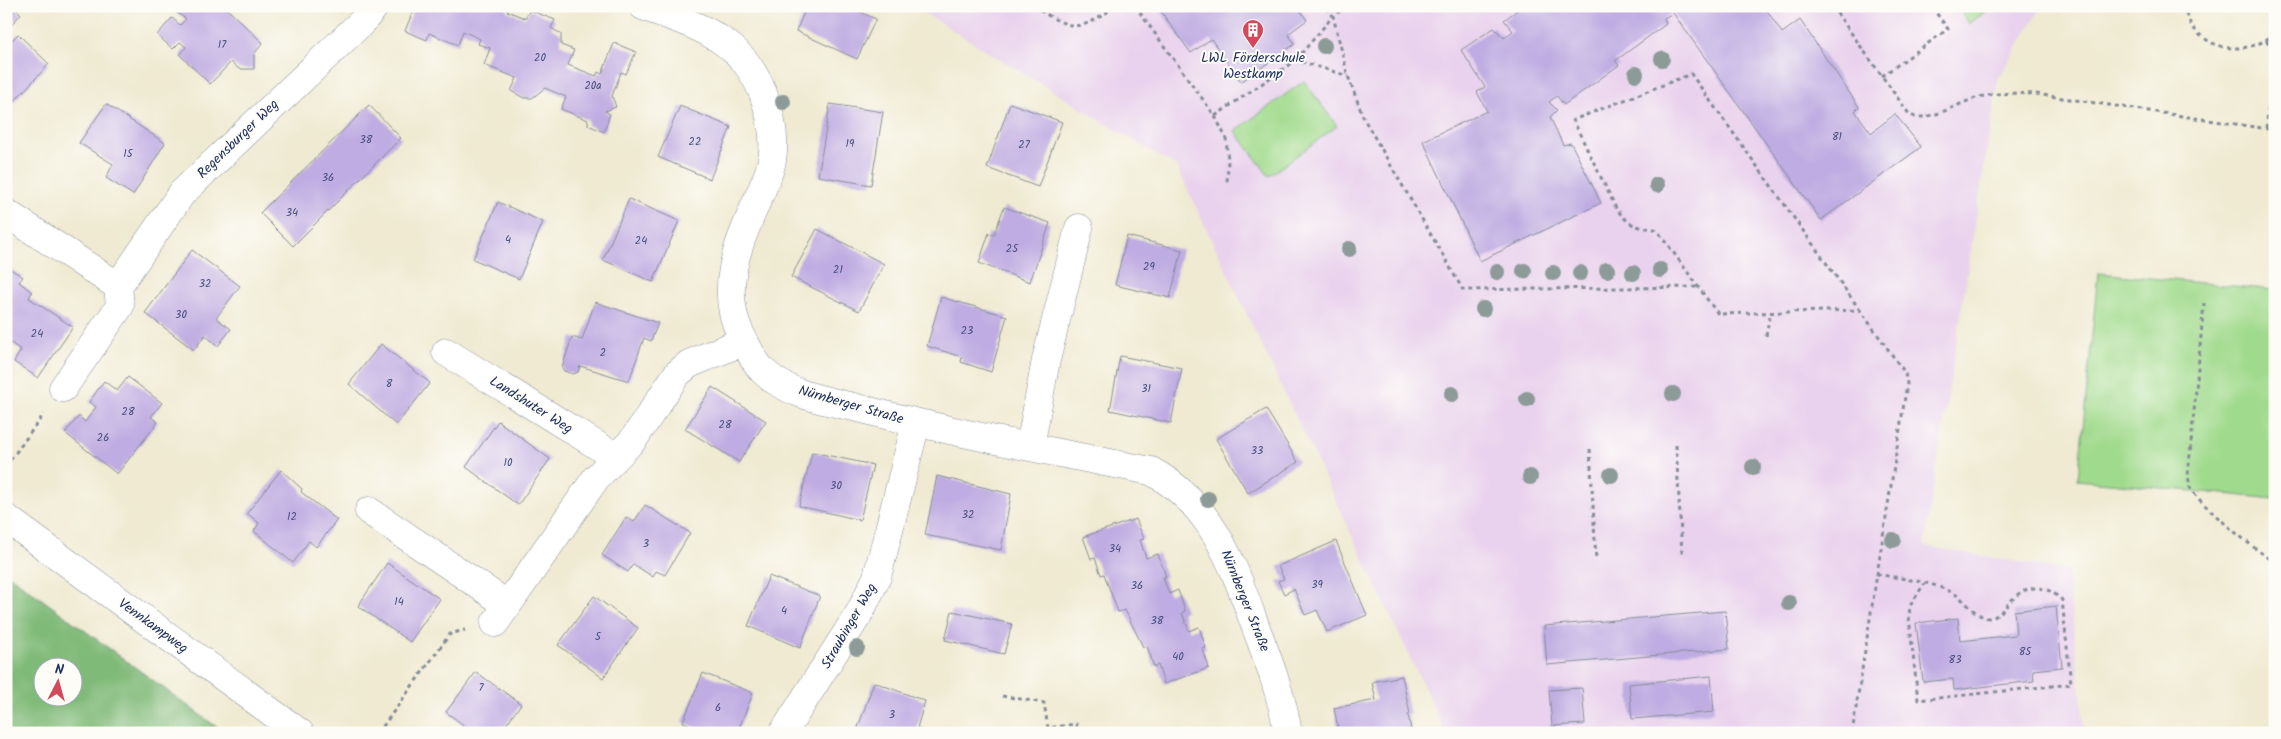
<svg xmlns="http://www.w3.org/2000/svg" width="2281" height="739" viewBox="0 0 2281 739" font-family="Kalam,sans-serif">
<rect width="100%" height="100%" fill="#fdfcf7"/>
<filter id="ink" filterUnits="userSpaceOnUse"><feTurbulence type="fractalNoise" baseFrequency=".02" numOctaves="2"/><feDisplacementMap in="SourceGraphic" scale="10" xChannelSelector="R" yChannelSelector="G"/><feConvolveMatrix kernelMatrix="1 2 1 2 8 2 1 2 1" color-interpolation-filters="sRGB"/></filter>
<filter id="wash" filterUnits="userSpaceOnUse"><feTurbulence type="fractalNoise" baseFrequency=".0096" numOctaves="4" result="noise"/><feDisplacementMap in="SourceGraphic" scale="20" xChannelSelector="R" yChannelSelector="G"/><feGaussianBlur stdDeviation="1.12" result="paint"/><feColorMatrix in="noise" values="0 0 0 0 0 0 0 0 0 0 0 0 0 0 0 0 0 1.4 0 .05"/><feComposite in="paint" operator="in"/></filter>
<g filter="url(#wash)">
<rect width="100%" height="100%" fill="#efead1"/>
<path fill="#e9d2ed" d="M913 6H2042L1998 79 1924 546 2067 570 2085 733H1446L1177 167Z"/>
<path fill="#a0da8c" stroke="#5e8475" d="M1957 6H1993L1969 24Z
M1304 81 1337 126 1269 176 1235 131Z
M2098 273 2275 290V499L2078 480Z"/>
<path fill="#80ba78" stroke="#4e746b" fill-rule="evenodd" d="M6 573 225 733H6ZM42 666H72V696H42Z"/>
<g id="blocks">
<path fill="#bface2" d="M6 6H13L21 14 6 31Z
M177 6H224L263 43 254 54V69H239L231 62 210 84 180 55 186 47 180 42 173 49 157 35 172 18 180 25 186 19 177 13Z
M415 6H507V11L525 18 530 10 555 20 551 28 561 34V45L574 50 568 65 596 76 598 72 602 74 614 43 636 52 626 74 621 72 612 96 616 107 605 111 610 114 604 132 588 125V120L561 109 566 97 545 88 532 98H524L511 91 517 78 484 65 490 48 478 44 480 39 463 31 458 45 429 33 427 40 405 31Z
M807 6H847L876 19 857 59 796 31Z
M1157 6H1297L1307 20 1288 34 1295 44 1241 82 1211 39 1191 53Z
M1523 6H1764L1782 33 1800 20 1859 107 1855 111 1871 133 1895 114 1921 147 1821 220 1673 13 1664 18 1666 24 1615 61 1619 65 1564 105 1557 96 1549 102 1557 110 1550 117 1563 145 1571 143 1601 203 1480 261 1423 141 1487 111 1477 92 1485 87 1461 50 1494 28 1504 38 1513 31 1504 20Z
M18 34 49 64 6 110V46Z
M1010 103 1062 122 1038 187 987 168Z
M106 104 165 143 133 195 106 178 113 164 79 143Z
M830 104 883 112 871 185 818 176Z
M369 105 401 138 293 246 260 213Z
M680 106 731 127 710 179 658 157Z
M629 199 679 221 653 282 603 260Z
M498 202 543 222 519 279 473 259Z
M1004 207 1050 223 1030 282 979 263 989 233 994 235Z
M817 229 884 264 859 311 791 277Z
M1127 236 1182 250 1170 298 1115 285Z
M192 250 240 286 216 318 231 329 218 346 205 335 194 350 145 313Z
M6 266 23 277 19 282 32 292 29 298 73 327 38 378 14 362 21 350 6 340Z
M941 297 1007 316 991 372 961 362 962 357 927 346Z
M595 302 658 323 651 341 644 338 629 381 580 366 578 372 573 374 564 371 562 368 572 337 582 340Z
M381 344 430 383 396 425 349 384Z
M1120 356 1182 368 1171 423 1110 410Z
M128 377 162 403 151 417 158 422 117 474 65 433 79 416 85 422 96 407 89 402 104 381 117 391Z
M712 387 766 421 739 462 685 429Z
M1266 409 1298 462 1248 493 1216 439Z
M498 421 550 459 518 505 466 467Z
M812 452 873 465 860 520 799 506Z
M281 470 302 489 301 492 337 520 316 547 309 541 293 563 254 531 259 523 247 513Z
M937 476 1011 494 1001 550 925 535Z
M645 505 690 533 665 575 656 571 653 577 633 564 628 572 602 555 626 517 634 522Z
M1136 519 1144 539 1140 540 1146 558 1158 554 1166 577H1163L1169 594 1178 590 1185 611 1182 613 1189 631 1199 627 1206 648 1203 649 1209 668 1164 684 1158 665 1154 667 1147 646 1143 647 1125 610 1118 612 1104 574 1101 575 1095 558 1091 559 1083 537Z
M1336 541 1367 615 1327 632 1317 610 1305 615 1294 589 1284 594 1278 581 1284 579 1278 566Z
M387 563 440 599 410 642 358 606Z
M769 576 820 596 800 648 748 626Z
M594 596 638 628 603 678 558 645Z
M2056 606 2062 667 2033 670 2034 681 1954 690 1953 679 1923 682 1916 623 1958 618 1960 641 1987 638 2016 635 2014 611Z
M952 611 1012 624 1004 654 945 640Z
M1725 611 1729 649 1547 665 1544 626Z
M476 672 521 704 500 733H474L446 712Z
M703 673 753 693 737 733H709L683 722Z
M1402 676 1410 714 1408 715 1411 729 1391 733H1339L1334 708 1376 700 1372 682Z
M1711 676 1714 712 1632 719 1629 684Z
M874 682 925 701 917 728 929 733H856Z
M1582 688 1585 724 1552 726 1549 690Z"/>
</g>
</g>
<g filter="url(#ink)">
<use href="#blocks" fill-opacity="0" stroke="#858c98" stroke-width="1"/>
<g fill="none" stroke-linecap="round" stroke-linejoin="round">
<g stroke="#858c98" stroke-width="29">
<path id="street" d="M643 6C671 17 701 25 725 43 743 55 755 74 763 93 771 115 776 137 772 160 770 172 764 185 759 196 740 241 717 287 741 335 747 346 754 362 763 371 788 396 830 401 862 409 958 434 1055 452 1151 471 1214 505 1233 565 1256 628 1269 662 1282 696 1288 733
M6 213 118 286 182 193 362 22 375 6
M446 352 616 457
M63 388 120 306 118 286
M1030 447 1046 360 1079 228
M369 511 508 605
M6 518 300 733
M495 623 596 478 633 440 677 374 689 364 744 341
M783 733 860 612 877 577 916 423"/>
</g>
<path stroke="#858c98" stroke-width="3" stroke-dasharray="4 4" stroke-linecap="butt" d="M1033 6C1072 30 1077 34 1116 6
M1135 6 1215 116 1226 138 1228 160 1227 184
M1347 6 1333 16 1348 76 1364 119 1463 290 1698 287
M1832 6 1909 114 1915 117C1935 118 1952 107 1970 100 1991 92 2014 93 2036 94L2275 130
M2184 6C2192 49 2244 61 2275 33
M2266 40 2275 52
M1296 60 1333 16 1325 6
M1882 76 1948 29 1931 6
M1215 116 1296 60 1348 76
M2266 128 2275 60
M2204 303 2188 476C2189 479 2189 484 2190 487 2199 505 2256 550 2275 563
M1766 336 1770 313
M1676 445 1682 553
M1590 449 1596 560
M6 466 44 414
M1877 574C1902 579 1932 581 1955 594 1965 600 1977 618 1989 618 2004 618 2012 588 2035 588 2047 588 2053 592 2062 600L2071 684 1918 700 1909 617 1910 606 1924 584
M1002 696 1044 703 1048 728 1076 724 1078 733
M378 733 450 634 465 630
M1852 733 1907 384 1905 373 1860 310 1718 314 1657 230C1650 227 1646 229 1640 227 1629 225 1622 216 1616 208L1573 120 1691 74 1860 310"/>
<use href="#street" stroke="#fff" stroke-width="28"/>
</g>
<g fill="#8d9b98">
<circle cx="1324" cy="46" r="8"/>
<circle cx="1662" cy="59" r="8"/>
<circle cx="1636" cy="74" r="8"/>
<circle cx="783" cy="102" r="8"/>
<circle cx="1657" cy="185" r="8"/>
<circle cx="1349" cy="249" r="8"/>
<circle cx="1607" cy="270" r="8"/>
<circle cx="1660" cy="270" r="8"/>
<circle cx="1524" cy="271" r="8"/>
<circle cx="1497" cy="272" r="8"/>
<circle cx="1553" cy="273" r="8"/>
<circle cx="1580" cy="273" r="8"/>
<circle cx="1633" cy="273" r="8"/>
<circle cx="1483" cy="309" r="8"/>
<circle cx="1452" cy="394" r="8"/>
<circle cx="1673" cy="394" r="8"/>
<circle cx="1527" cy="399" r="8"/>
<circle cx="1753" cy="467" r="8"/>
<circle cx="1611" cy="475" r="8"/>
<circle cx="1530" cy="477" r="8"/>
<circle cx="1208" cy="499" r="8"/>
<circle cx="1893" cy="540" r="8"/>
<circle cx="1789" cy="603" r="8"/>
<circle cx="857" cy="648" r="8"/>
</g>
</g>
<defs>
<g id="building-pin" transform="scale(1.125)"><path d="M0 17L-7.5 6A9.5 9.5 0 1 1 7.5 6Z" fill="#d1495b" stroke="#fdfcf7"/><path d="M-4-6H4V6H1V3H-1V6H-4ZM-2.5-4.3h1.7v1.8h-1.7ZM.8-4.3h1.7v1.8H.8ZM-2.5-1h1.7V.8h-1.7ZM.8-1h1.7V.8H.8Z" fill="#fff"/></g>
</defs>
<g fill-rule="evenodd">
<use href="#building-pin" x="1253" y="30"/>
</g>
<g text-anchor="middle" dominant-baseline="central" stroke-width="4" stroke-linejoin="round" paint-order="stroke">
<g font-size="11" fill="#444e7f">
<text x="222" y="45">17</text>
<text x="540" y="58">20</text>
<text x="593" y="86">20a</text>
<text x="1837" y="137">81</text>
<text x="366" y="140">38</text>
<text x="695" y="142">22</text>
<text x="850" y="144">19</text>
<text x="1024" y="145">27</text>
<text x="128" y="154">15</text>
<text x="328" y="178">36</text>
<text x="292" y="213">34</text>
<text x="508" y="240">4</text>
<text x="641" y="241">24</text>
<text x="1012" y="249">25</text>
<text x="1149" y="267">29</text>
<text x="838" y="270">21</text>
<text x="205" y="284">32</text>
<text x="181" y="315">30</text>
<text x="967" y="331">23</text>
<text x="37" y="334">24</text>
<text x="603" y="353">2</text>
<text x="389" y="384">8</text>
<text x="1146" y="389">31</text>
<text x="128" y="412">28</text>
<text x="725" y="425">28</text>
<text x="103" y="438">26</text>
<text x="1257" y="451">33</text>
<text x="508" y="463">10</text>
<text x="836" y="486">30</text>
<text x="968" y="515">32</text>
<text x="292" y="517">12</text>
<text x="646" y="544">3</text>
<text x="1115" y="549">34</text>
<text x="1317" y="585">39</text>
<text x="1137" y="586">36</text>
<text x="399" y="602">14</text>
<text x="784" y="611">4</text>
<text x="1157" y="621">38</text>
<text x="598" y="637">5</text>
<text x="2025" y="652">85</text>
<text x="1178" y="657">40</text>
<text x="1955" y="660">83</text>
<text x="481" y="688">7</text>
<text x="718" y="708">6</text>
<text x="892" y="715">3</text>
</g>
<g font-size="14" fill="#1b2f5e" stroke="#fdfcf7">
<text x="1253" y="58">LWL Förderschule<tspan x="1253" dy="16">Westkamp</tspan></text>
</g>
<g font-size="14" fill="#1b2f5e" stroke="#fdfcf7">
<text transform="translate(238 139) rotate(-44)">Regensburger Weg</text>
<text transform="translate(531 405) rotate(32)">Landshuter Weg</text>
<text transform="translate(851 405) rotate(16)">Nürnberger Straße</text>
<text transform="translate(1245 601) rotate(68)">Nürnberger Straße</text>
<text transform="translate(153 626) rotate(36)">Vennkampweg</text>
<text transform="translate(849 626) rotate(-60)">Straubinger Weg</text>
</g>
</g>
<rect width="2281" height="739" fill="none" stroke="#fdfcf7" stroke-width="25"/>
<g transform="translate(58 682) rotate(6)"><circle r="24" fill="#fdfcf7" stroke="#a3aaba"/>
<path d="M0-4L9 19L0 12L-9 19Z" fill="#d1495b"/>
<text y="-8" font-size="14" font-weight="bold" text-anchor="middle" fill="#1b2f5e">N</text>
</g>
</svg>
